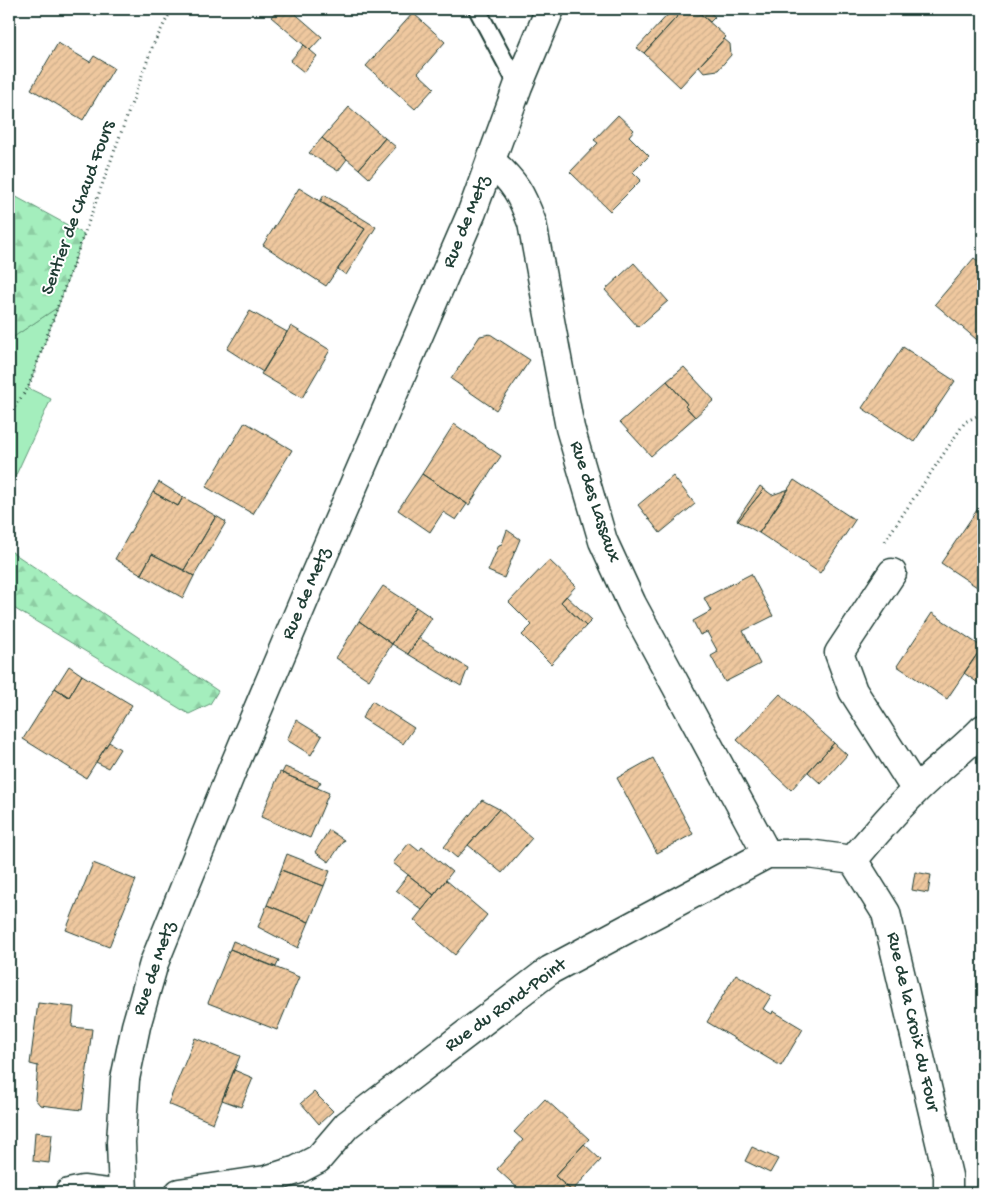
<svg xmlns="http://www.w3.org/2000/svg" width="992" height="1202" viewBox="0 0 992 1202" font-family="'Gochi Hand',sans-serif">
<defs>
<pattern id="forest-firs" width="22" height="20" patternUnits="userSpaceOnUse" patternTransform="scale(1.25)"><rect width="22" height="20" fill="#a4eebd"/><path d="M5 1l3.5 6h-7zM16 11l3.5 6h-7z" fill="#8dcda3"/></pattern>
<pattern id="building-hatch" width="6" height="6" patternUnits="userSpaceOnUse" patternTransform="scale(1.25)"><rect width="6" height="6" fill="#efc89f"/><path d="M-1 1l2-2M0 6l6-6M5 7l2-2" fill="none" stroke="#ccad8a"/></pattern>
</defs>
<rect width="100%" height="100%" fill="#fff"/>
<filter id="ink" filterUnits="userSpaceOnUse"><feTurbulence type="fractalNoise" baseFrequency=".02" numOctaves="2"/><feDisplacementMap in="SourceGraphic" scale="10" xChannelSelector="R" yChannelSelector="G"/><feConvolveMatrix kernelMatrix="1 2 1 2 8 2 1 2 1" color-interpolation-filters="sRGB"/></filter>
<g filter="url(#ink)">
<path fill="#a4eebd" stroke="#629678" d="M58 307 28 388 51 399 9 490V340Z"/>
<path fill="url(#forest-firs)" stroke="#629678" d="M9 193 84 234 58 307 9 340Z
M9 550 218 691 210 704 189 714 12 607 9 608Z"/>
<path fill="url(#building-hatch)" stroke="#1f3d34" d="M278 9H290L322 37 310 50 271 17Z
M673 9H684L644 53 637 48Z
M684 9H695L726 37 680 87 644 53Z
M695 9H706L715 17 710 22Z
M413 13 445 42 418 73 434 88 415 109 366 66Z
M724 39 730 44 731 55 718 70 704 72 699 66Z
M58 43 90 62 94 56 114 68 83 120 31 89Z
M304 45 317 56 304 72 290 61Z
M349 107 385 138 359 169 322 138Z
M618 115 634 130 629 136 649 156 633 172 641 180 610 211 570 172 598 143 594 140Z
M322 138 347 159 338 171 309 153Z
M385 138 396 147 369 178 359 169Z
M299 188 365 229 326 286 263 245Z
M324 195 376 227 346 275 338 269 365 229 320 202Z
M974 258 983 265V345L935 304Z
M634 263 668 301 638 327 605 290Z
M250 311 287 332 263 372 227 349Z
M291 326 330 350 302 398 261 374Z
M490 334 530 360 496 410 451 379 480 336Z
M903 347 955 381 914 442 862 408Z
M684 367 714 400 695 417 685 406 687 404 667 381Z
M667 381 687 404 685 406 695 417 651 456 620 422Z
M245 422 292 450 253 514 206 487Z
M454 424 501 456 469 505 422 474Z
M422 474 467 504 456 520 443 512 430 532 398 510Z
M673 476 695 504 660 533 638 505Z
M794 480 855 520 820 573 759 533Z
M159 482 183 497 178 506 153 492Z
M760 486 764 489 738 521 737 520Z
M764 489 772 495 789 489 759 533 738 521Z
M153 492 178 506 183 497 216 516 184 570 152 554 141 574 115 559Z
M977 510 983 514V591L941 563Z
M216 516 226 522 194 576 184 570Z
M507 530 520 539 504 578 488 571 499 545 502 544Z
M152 554 194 576 183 598 141 574Z
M549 560 576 586 561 602 586 626 551 664 522 635 532 625 509 602Z
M751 574 773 616 743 631 760 664 725 682 711 656 718 652 707 632 700 635 693 621 711 611 704 598Z
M383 586 416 607 392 644 359 621Z
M566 596 592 620 586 626 561 602Z
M416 607 432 618 408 654 392 644Z
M932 613 982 647 947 699 897 666Z
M359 621 392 644 369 680 336 658Z
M419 638 468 668 461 686 408 654Z
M982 647 983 676 978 683 964 673Z
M69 666 82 675 69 697 55 688Z
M82 675 132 705 86 778 23 739 55 688 69 697Z
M780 694 834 743 791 790 737 740Z
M372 701 414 728 403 744 362 718Z
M296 720 322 736 311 755 287 740Z
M109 742 120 749 108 768 96 762Z
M834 743 847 755 821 784 808 772Z
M653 758 693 834 657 853 617 778Z
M285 767 321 782 317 788 282 773Z
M280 772 329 793 310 838 261 817Z
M482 800 499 809 457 858 444 847Z
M499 809 532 838 502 873 468 845Z
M329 830 344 840 329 862 315 852Z
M409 843 419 851 422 847 452 872 434 895 393 863Z
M287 854 330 871 324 886 281 870Z
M93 863 136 880 109 947 66 930Z
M281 870 324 886 309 922 267 905Z
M915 872 931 875 928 893 912 890Z
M408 875 434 895 422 910 396 890Z
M446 880 487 915 455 955 414 920Z
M267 905 309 922 298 948 258 927Z
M233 941 279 960 276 967 230 949Z
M230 949 299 977 277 1030 208 1003Z
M736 974 771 996 763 1009 772 1014 773 1011 803 1029 781 1066 707 1022Z
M38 1003 74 1007 72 1027 92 1029 82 1110 40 1105 35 1099 38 1066 30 1064Z
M195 1038 240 1056 213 1123 168 1104Z
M234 1070 253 1078 241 1107 222 1100Z
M314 1092 333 1111 319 1124 301 1103Z
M545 1099 589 1139 555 1176 574 1193H523L497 1169 523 1140 514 1132Z
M35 1132 52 1134 49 1163 33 1161Z
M584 1144 601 1160 572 1191 555 1176Z
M752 1147 778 1159 770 1173 745 1161Z"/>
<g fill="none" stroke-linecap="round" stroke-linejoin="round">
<g stroke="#1f3d34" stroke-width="20">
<path id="service" d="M477 9 518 86"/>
</g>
<g stroke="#1f3d34" stroke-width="31">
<path id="minor" d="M491 161C515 183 521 193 532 223L570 428 603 541 632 604 767 854
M892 573 839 653 853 691 916 790
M853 860 886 913 948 1176V1193
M853 860C873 836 893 813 915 791 937 769 962 751 983 729
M69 1193 83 1190 107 1193
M179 1193 266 1180 297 1170 318 1159 347 1125 550 970 767 854H808L853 860"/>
</g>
<g stroke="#1f3d34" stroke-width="31">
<path id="secondary" d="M123 1193 121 1142 125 1079 136 1026 154 963 231 773 310 586 472 212 518 86 550 9"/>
</g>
<path stroke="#1f3d34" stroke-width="3" stroke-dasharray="1 4" stroke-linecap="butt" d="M9 415 28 388 153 45 172 9
M885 541 965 422 983 413"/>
<use href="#service" stroke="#fff" stroke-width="16"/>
<use href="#minor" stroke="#fff" stroke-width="28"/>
<use href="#secondary" stroke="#fff" stroke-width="28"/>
</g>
</g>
<g text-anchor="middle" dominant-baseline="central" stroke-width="4" stroke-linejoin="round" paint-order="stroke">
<g font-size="19" fill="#1f3d34" stroke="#fff">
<text transform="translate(79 208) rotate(-70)">Sentier de Chaud Fours</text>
<text transform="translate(467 222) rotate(-68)">Rue de Metz</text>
<text transform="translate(594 502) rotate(72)">Rue des Lassaux</text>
<text transform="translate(307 594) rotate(-67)">Rue de Metz</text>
<text transform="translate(155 969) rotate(-71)">Rue de Metz</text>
<text transform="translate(506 1006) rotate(-36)">Rue du Rond-Point</text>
<text transform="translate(912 1022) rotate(77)">Rue de la Croix du Four</text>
</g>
</g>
<rect width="992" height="1202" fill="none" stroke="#fff" stroke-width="30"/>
<rect x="15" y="15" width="962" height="1172" fill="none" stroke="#1f3d34" stroke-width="2" filter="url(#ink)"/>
</svg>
